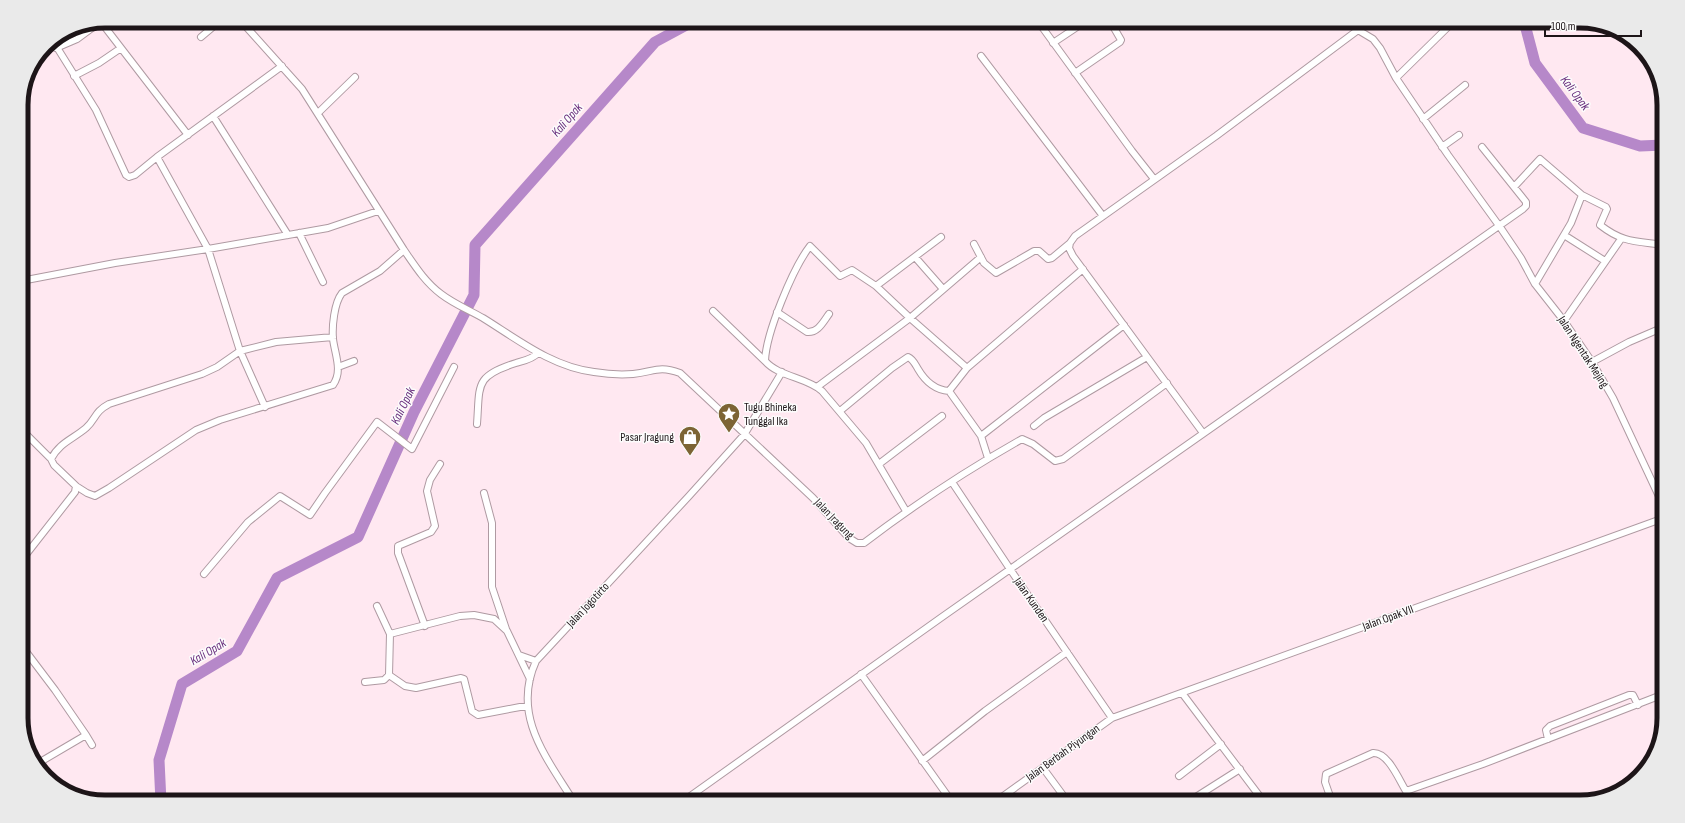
<svg xmlns="http://www.w3.org/2000/svg" width="1685" height="823" viewBox="0 0 1685 823" font-family="'Sofia Sans Condensed',sans-serif">
<rect width="100%" height="100%" fill="#ffe8f1"/>
<g fill="none" stroke-linecap="round" stroke-linejoin="round">
<path stroke="#b688c9" stroke-width="11" d="M1524 21 1535 63 1583 128 1640 146 1664 145
M161 802 159 760 182 684 237 651 277 578 358 537 414 412 474 295 475 245 655 42 694 21"/>
<g stroke="#af9aa2" stroke-width="8">
<path id="minor" d="M241 21 302 89 404 250C415 266 425 282 441 294 454 304 469 310 483 318 517 339 552 367 594 372 606 374 620 375 633 374 654 372 658 365 680 373L813 498 849 538 857 543H864C914 505 967 470 1022 439L1033 444 1055 461 1063 459 1167 383
M1355 21 1358 30 1373 39 1380 48 1396 78 1448 155 1500 227 1521 258 1535 284 1564 321 1592 362 1613 398 1664 507
M1441 21 1446 28
M101 22 188 135
M1042 27 1132 151 1154 179
M201 37 220 21
M53 41 96 110 126 175 129 177 135 175 157 157 282 66
M1053 43 1086 21
M56 48 77 39 100 22
M981 56 1103 216
M1075 73 1120 42 1121 40 1110 21
M74 76 99 63 121 48
M1396 78 1454 21
M318 113 355 77
M213 116 288 235
M1423 119 1465 85
M1442 147 1459 135
M157 157 208 249 240 351 265 407
M1514 187 1540 159 1582 195 1571 223 1535 284
M1582 195 1606 207 1607 209 1600 225C1623 243 1636 241 1664 245
M299 233 323 282
M1564 235 1605 261
M974 244 984 263 996 273 1034 251H1039L1048 259 1052 258 1070 243
M915 257 943 289
M21 281 115 263 208 249 328 228 378 211
M876 286 941 237
M713 311 765 361
M777 312 807 332C818 333 823 322 829 314
M1564 321 1621 239
M1592 362 1629 342 1664 327
M338 367 354 361
M817 387 910 318 981 257
M840 411 892 368 908 357C913 359 915 364 918 369 925 381 935 390 949 391
M477 424C480 385 474 376 516 363 523 361 533 359 538 353
M1034 426 1044 418 1147 357
M21 429 51 459
M1203 433 1073 256 1069 248 1070 243 1075 236 1216 136 1358 30
M981 436 1124 325
M988 458 981 436 949 391 967 368 1083 269
M879 464 942 416
M952 482 1010 569 1112 718
M76 486 87 493 95 496 109 488 196 430 220 420 333 385C343 371 335 355 333 339 332 327 334 303 342 293L380 271 404 250
M484 493 492 523V587L506 629
M906 511 866 443 822 391C806 377 779 377 765 361 766 333 793 268 810 246L840 276 852 270 876 286 910 318 967 368
M21 561 75 492 76 486 54 465 51 459C59 443 73 439 86 428 96 419 94 412 109 404L202 374 217 367 240 351 276 342 333 337
M204 574 248 522 280 496 310 515 325 493 377 422 412 449 454 367
M425 626 398 553V546L431 532 435 526 427 491 430 480 440 464
M390 634 460 616 474 615 494 619 507 631 530 679
M21 645 55 690 86 735 35 765
M519 655 536 661
M21 663 30 657
M861 674 952 802
M389 675 405 686 416 688 461 678 464 679 472 711 478 715 520 707H527
M365 682 384 680 389 675 390 634 377 606
M1182 693 1264 802
M86 735 92 745
M1548 739 1546 730 1550 726 1629 695H1633L1638 705
M922 761 985 711 1067 652
M41 762 50 778
M1043 768 1068 802
M1179 776 1221 744
M574 802C547 758 511 716 536 661L689 496 744 435 782 372
M682 802 942 617 1523 209 1526 206V202L1482 147
M995 802 1112 718 1664 518
M1188 802 1240 769
M1332 802 1325 782 1326 774 1373 753C1388 752 1399 780 1406 791
M1410 802 1406 791 1483 764 1664 694"/>
</g>
<use href="#minor" stroke="#fff" stroke-width="6"/>
</g>
<defs>
<g id="sight-pin" transform="scale(1.15)"><path d="M0 17L-7.5 6A9.5 9.5 0 1 1 7.5 6Z" fill="#7c6434" stroke="#fcfcfc"/><path d="M0-6L1.8-2.2L6-1.7L2.9 1.2L3.7 5.4L0 3.3L-3.7 5.4L-2.9 1.2L-6-1.7L-1.8-2.2Z" fill="#fff"/></g>
<g id="shop-pin" transform="scale(1.15)"><path d="M0 17L-7.5 6A9.5 9.5 0 1 1 7.5 6Z" fill="#7c6434" stroke="#fcfcfc"/><path d="M-5-2.5h2.3a2.7 3.5 0 0 1 5.4 0H5L5.5 6h-11ZM-1.5-2.5h3a1.5 2.3 0 0 0-3 0Z" fill="#fff"/></g>
</defs>
<g fill-rule="evenodd">
<use href="#sight-pin" x="729" y="414"/>
<use href="#shop-pin" x="690" y="437"/>
</g>
<g text-anchor="middle" dominant-baseline="central" stroke-width="3" stroke-linejoin="round" paint-order="stroke">
<g font-size="12" fill="#1d1518" stroke="#fcfcfc">
<text transform="translate(1583 352) rotate(57)">Jalan Ngentak Mejing</text>
<text transform="translate(834 519) rotate(46)">Jalan Jragung</text>
<text transform="translate(1031 600) rotate(55)">Jalan Kunden</text>
<text transform="translate(588 605) rotate(-47)">Jalan Jogotirto</text>
<text transform="translate(1388 618) rotate(-20)">Jalan Opak VII</text>
<text transform="translate(1063 753) rotate(-36)">Jalan Berbah Piyungan</text>
</g>
<g font-size="12" fill="#1d1518" stroke="#fcfcfc" text-anchor="start">
<text x="744" y="407">Tugu Bhineka<tspan x="744" dy="14">Tunggal Ika</tspan></text>
<text x="674" y="437" text-anchor="end">Pasar Jragung</text>
</g>
<g font-size="13" font-style="italic" fill="#692f7e" stroke="#fcfcfc">
<text transform="translate(1575 93) rotate(53)">Kali Opak</text>
<text transform="translate(567 120) rotate(-49)">Kali Opak</text>
<text transform="translate(403 406) rotate(-64)">Kali Opak</text>
<text transform="translate(208 652) rotate(-31)">Kali Opak</text>
</g>
</g>
<path d="M0 0H1685V823H0ZM105 28H1580A77 77 0 0 1 1657 105V718A77 77 0 0 1 1580 795H105A77 77 0 0 1 28 718V105A77 77 0 0 1 105 28Z" fill="#eaeaea" fill-rule="evenodd"/>
<path fill="none" stroke="#1d1518" stroke-width="5" d="M105 28H1580A77 77 0 0 1 1657 105V718A77 77 0 0 1 1580 795H105A77 77 0 0 1 28 718V105A77 77 0 0 1 105 28Z"/>
<path d="M1545 30v6h96v-6" fill="none" stroke="#1d1518" stroke-width="2"/>
<text x="1551" y="30" font-size="12" fill="#1d1518" stroke="#fcfcfc" stroke-width="3" paint-order="stroke">100 m</text>
</svg>
